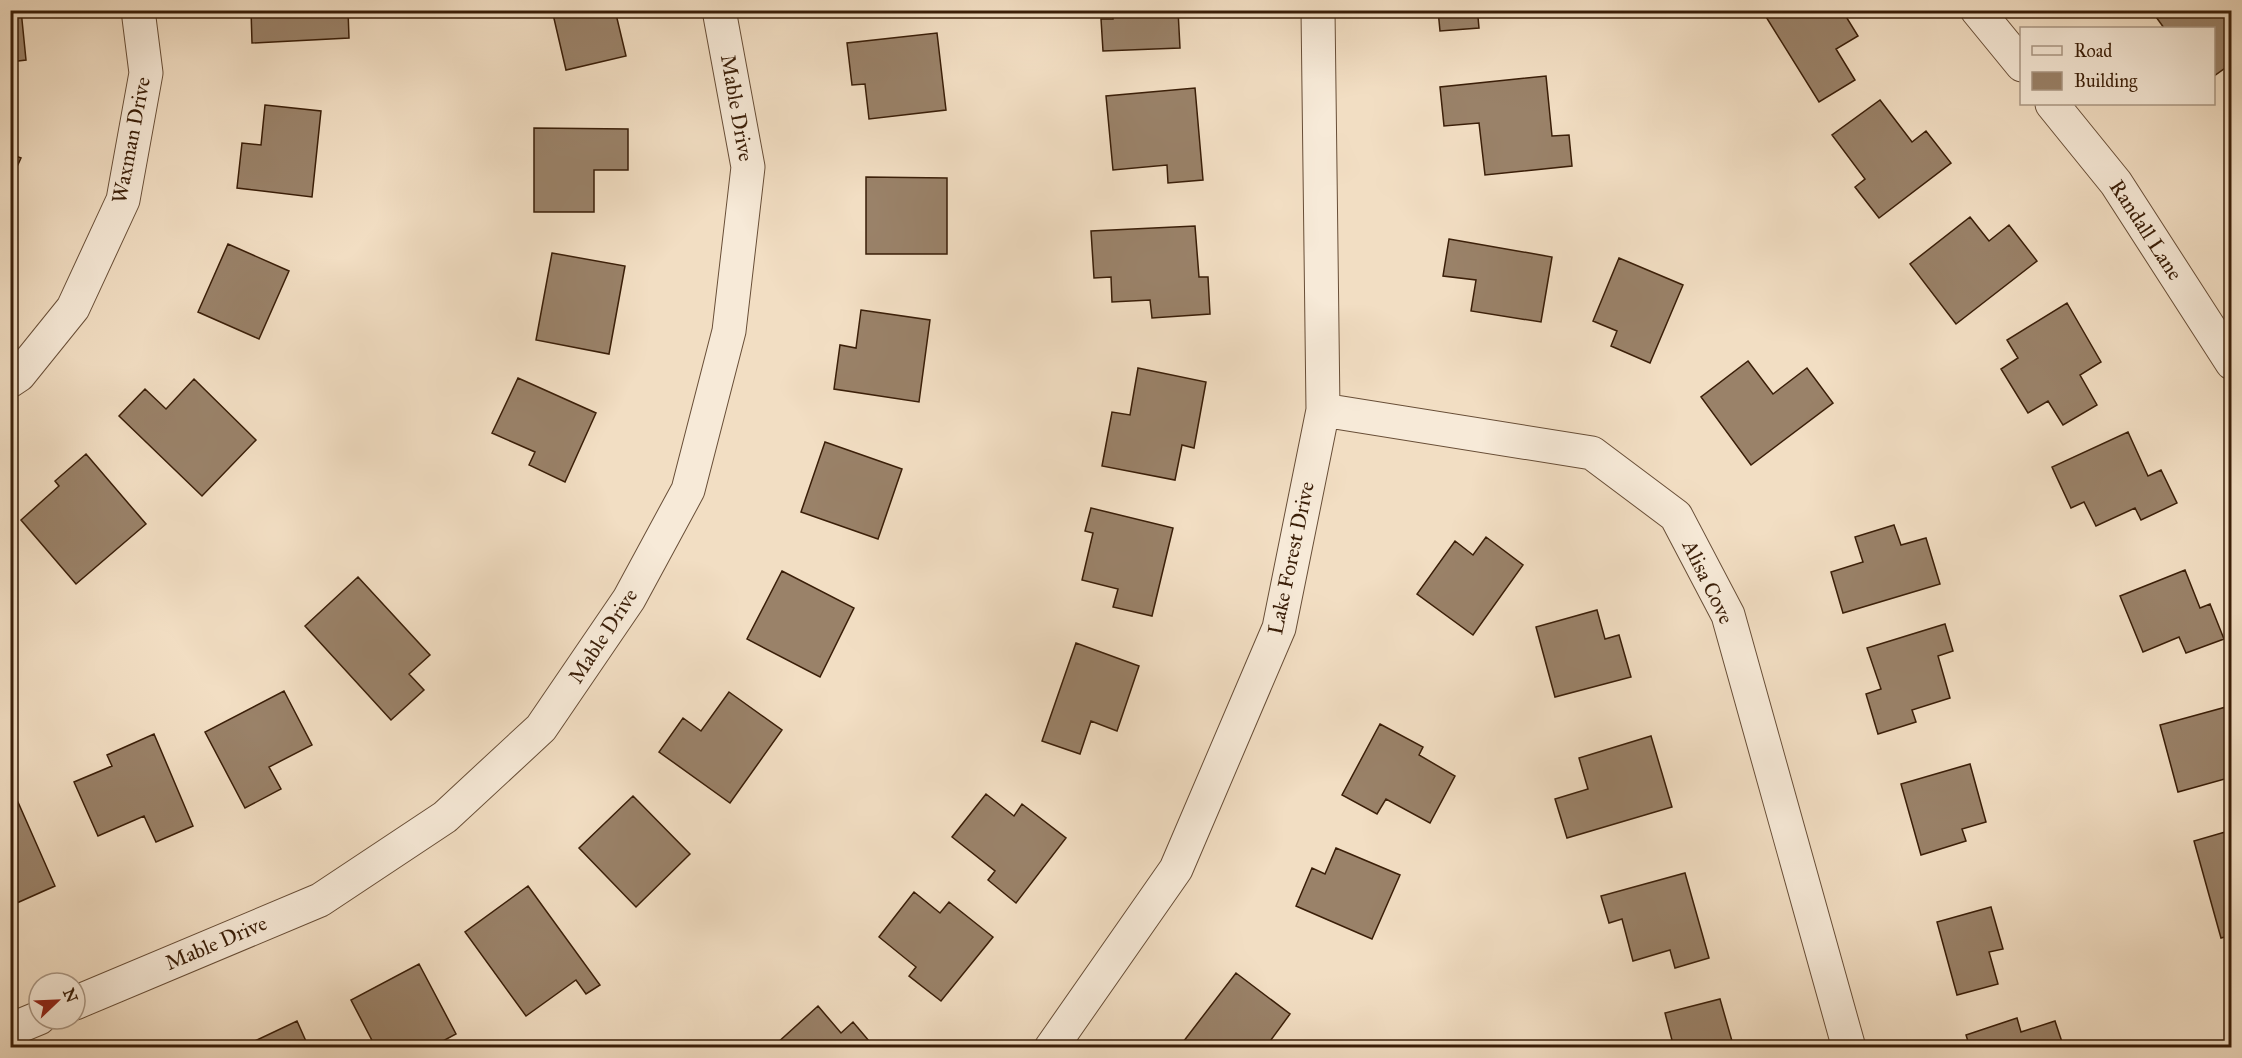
<svg xmlns="http://www.w3.org/2000/svg" width="2242" height="1058" viewBox="0 0 2242 1058" font-family="'IM FELL Great Primer',serif">
<rect width="100%" height="100%" fill="#f2dec3"/>
<filter id="stains"><feTurbulence type="fractalNoise" baseFrequency=".00333" numOctaves="4"/><feColorMatrix values="0 0 0 0 .2 0 0 0 0 .09 0 0 0 0 .02 0 0 0 .5 -.17"/></filter>
<radialGradient id="worn" r=".72"><stop offset=".6" stop-color="#630" stop-opacity="0"/><stop offset="1" stop-color="#630" stop-opacity=".3"/></radialGradient>
<path fill="#9a8269" stroke="#3a1e08" stroke-width="1.5" d="M10 10H21L26 60 10 62Z
M251 10H348L349 38 252 43Z
M552 10H615L626 56 566 70Z
M1113 10H1178L1180 48 1103 51 1101 19H1113Z
M1438 10H1534V12L1478 17 1479 28 1440 31Z
M1767 10H1842L1858 36 1836 49 1855 80 1819 102 1763 12Z
M2151 10H2224L2232 21V63L2214 76V28H2164Z
M937 33 946 110 869 119 865 84 852 85 847 43Z
M1546 76 1552 136 1569 135 1572 166 1485 175 1479 123 1444 126 1440 87Z
M1195 88 1203 180 1168 183 1167 165 1113 170 1106 96Z
M1880 100 1912 142 1926 131 1951 163 1879 218 1855 187 1865 179 1832 135Z
M265 105 321 111 312 197 237 188 242 143 261 145Z
M534 128 628 129V170H594V212H534Z
M10 154 21 158 10 182Z
M866 177 947 178V254H866Z
M1970 217 1989 241 2009 225 2037 261 1956 324 1910 264Z
M1195 226 1199 277H1208L1210 314 1152 318 1150 300 1112 302 1111 277 1094 278 1091 231Z
M1449 239 1552 257 1541 322 1471 311 1476 280 1443 276Z
M228 244 289 271 259 339 198 312Z
M552 253 625 266 609 354 536 340Z
M1619 258 1683 285 1650 363 1611 346 1617 331 1593 321Z
M2067 303 2101 362 2080 375 2097 405 2063 425 2048 401 2028 413 2001 369 2018 358 2007 340Z
M861 310 930 320 919 402 834 389 840 345 856 348Z
M1748 361 1773 394 1807 368 1833 403 1751 465 1701 397Z
M1138 368 1206 382 1194 448 1182 445 1175 480 1102 466 1112 412 1130 415Z
M518 378 596 413 565 482 529 465 535 452 492 433Z
M194 379 256 440 202 496 119 416 145 389 166 409Z
M2128 432 2148 476 2161 470 2177 503 2141 520 2135 508 2096 526 2084 502 2071 508 2052 467Z
M825 442 902 469 878 539 801 512Z
M86 454 146 524 76 584 21 520 59 486 55 481Z
M1091 508 1173 528 1152 616 1113 607 1118 589 1082 580 1093 533 1085 531Z
M1894 525 1901 545 1926 538 1940 584 1843 613 1831 572 1863 562 1855 537Z
M1486 537 1523 565 1473 635 1417 594 1455 541 1473 555Z
M2185 570 2200 608 2210 604 2224 639 2186 653 2179 637 2143 652 2120 596Z
M782 571 854 608 820 677 747 639Z
M358 577 430 655 409 674 424 690 391 720 305 626Z
M1597 610 1605 639 1619 635 1631 677 1555 697 1536 627Z
M1945 624 1953 651 1938 656 1950 698 1912 710 1916 722 1878 734 1866 694 1881 689 1867 648Z
M1076 643 1139 666 1117 731 1091 721 1080 754 1042 741Z
M284 691 312 745 269 767 281 789 245 808 205 732Z
M729 692 782 730 730 803 659 752 683 718 701 731Z
M2226 707 2232 729V777L2178 792 2160 725Z
M1380 724 1423 747 1419 755 1455 776 1430 823 1386 799 1377 814 1342 795Z
M154 734 193 826 156 842 144 816 98 836 74 782 112 766 107 755Z
M1651 736 1672 807 1567 838 1555 799 1588 789 1579 758Z
M1970 764 1986 822 1962 829 1966 841 1921 855 1901 784Z
M14 793 55 886 10 906V794Z
M986 794 1014 816 1022 804 1066 838 1016 903 988 880 995 871 952 837Z
M633 796 690 854 636 907 579 848Z
M2232 830V935L2221 938 2194 841Z
M1336 848 1400 875 1372 939 1296 906 1312 868 1325 874Z
M1685 873 1709 958 1675 968 1670 950 1633 961 1622 919 1609 923 1601 896Z
M528 886 600 985 586 994 576 980 526 1016 465 932Z
M914 892 940 913 949 902 993 937 941 1001 909 976 916 967 879 937Z
M1991 907 2003 949 1989 952 1998 984 1957 995 1937 922Z
M419 964 456 1034 430 1048H376L351 1000Z
M1236 973 1290 1014 1265 1048H1182L1180 1046Z
M1720 999 1734 1048H1674L1665 1013Z
M818 1006 841 1033 853 1022 875 1048H778L775 1045Z
M2017 1018 2021 1032 2055 1021 2064 1048H1970L1966 1035Z
M297 1021 309 1048H240Z"/>
<g fill="none" stroke-linecap="round" stroke-linejoin="round">
<g stroke="#684e37" stroke-width="35">
<path id="minor" d="M1977 10 2022 65
M2052 104 2116 183 2232 363
M10 381 19 375 73 308 123 200 146 73 138 10
M1323 410 1592 453 1676 516 1728 615 1849 1048
M75 1003 320 900 445 817 541 728 629 599 688 490 729 331 748 167 719 10
M10 1030 39 1018
M1051 1048 1176 869 1279 628 1323 410 1318 10"/>
</g>
<use href="#minor" stroke="#f7ead8" stroke-width="33"/>
</g>
<g text-anchor="middle" dominant-baseline="central" stroke-width="4.5" stroke-linejoin="round" paint-order="stroke">
<g font-size="21" fill="#3a1e08" stroke="#f7ead8">
<text transform="translate(737 108) rotate(80)">Mable Drive</text>
<text transform="translate(131 140) rotate(-79)">Waxman Drive</text>
<text transform="translate(2146 230) rotate(57)">Randall Lane</text>
<text transform="translate(1291 558) rotate(-78)">Lake Forest Drive</text>
<text transform="translate(1708 582) rotate(64)">Alisa Cove</text>
<text transform="translate(603 636) rotate(-57)">Mable Drive</text>
<text transform="translate(216 943) rotate(-23)">Mable Drive</text>
</g>
</g>
<rect width="2242" height="1058" fill="none" stroke="#f2dec3" stroke-width="36"/>
<rect x="12" y="12" width="2218" height="1034" fill="none" stroke="#3a1e08" stroke-width="3"/>
<rect x="18" y="18" width="2206" height="1022" fill="none" stroke="#3a1e08" stroke-width="1.5"/>
<rect x="2020" y="27" width="195" height="78" fill="#f7ead8" stroke="#ab9885" stroke-width="1.5"/>
<rect x="2032" y="46" width="30" height="9" fill="#f7ead8" stroke="#ab9885" stroke-width="1.5"/>
<text x="2074" y="57" font-size="18" fill="#3a1e08">Road</text>
<rect x="2032" y="72" width="30" height="18" fill="#9a8269" stroke="#ab9885" stroke-width="1.5"/>
<text x="2074" y="87" font-size="18" fill="#3a1e08">Building</text>
<g transform="translate(57 1001) rotate(67)"><circle r="28" fill="#f7ead8" stroke="#ab9885" stroke-width="1.5"/>
<path d="M0-4.5L10 22L0 15L-10 22Z" fill="#8f2418"/>
<text y="-9" font-size="16" font-weight="bold" text-anchor="middle" fill="#3a1e08">N</text>
</g>
<rect width="100%" height="100%" filter="url(#stains)"/>
<rect width="100%" height="100%" fill="url(#worn)"/>
</svg>
